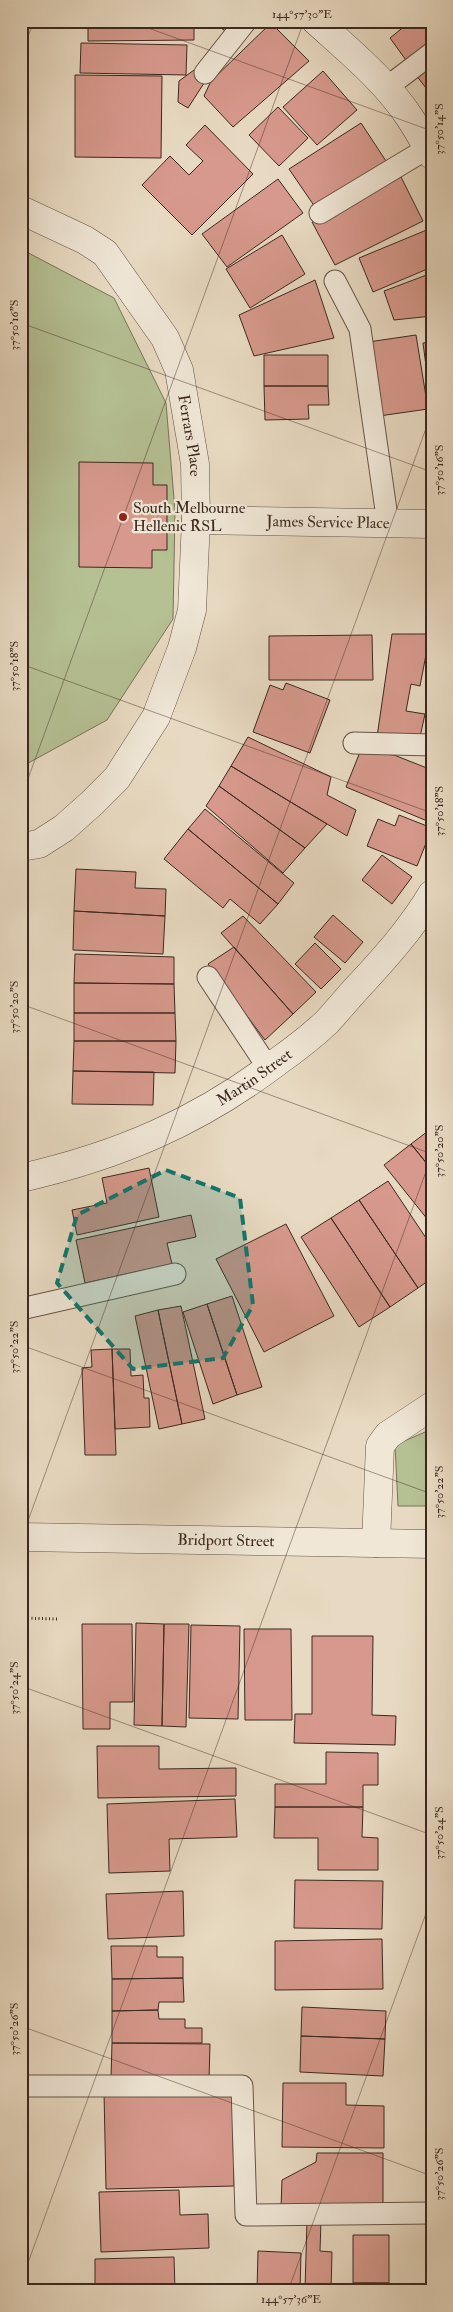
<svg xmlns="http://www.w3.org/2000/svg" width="453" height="2312" viewBox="0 0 453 2312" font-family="'IM FELL Double Pica',serif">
<rect width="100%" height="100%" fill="#e8dac2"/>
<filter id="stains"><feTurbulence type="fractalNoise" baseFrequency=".004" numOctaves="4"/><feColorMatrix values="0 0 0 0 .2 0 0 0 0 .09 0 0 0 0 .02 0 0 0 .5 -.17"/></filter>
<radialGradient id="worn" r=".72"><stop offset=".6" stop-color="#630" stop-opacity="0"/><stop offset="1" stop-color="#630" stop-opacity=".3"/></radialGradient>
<path fill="#b5c093" stroke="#787459" d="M21 249 114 298 166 403 175 511 173 619 107 720 21 767Z
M432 1429V1506H398L395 1445Z"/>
<path fill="#d7998d" stroke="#3c281f" d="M88 21H194V40L88 41Z
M210 21H239L230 34Z
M411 21H432V44L408 63 390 38Z
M271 23 309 61 233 127 204 96 211 81Z
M81 43 187 45 186 75 80 73Z
M432 63V90L429 92 416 75Z
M194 70 206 80 188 108 178 102 179 81Z
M323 71 357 110 317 145 283 107Z
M75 75 162 76 161 158 75 157Z
M278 107 308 138 279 166 249 135Z
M361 123 386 161 315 207 289 169Z
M205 125 253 174 192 235 142 185 170 156 189 175 203 161 186 145Z
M401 177 423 221 335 265 312 222Z
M278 179 303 213 227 267 202 234Z
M429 229 432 236V267L373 292 359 258Z
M282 235 305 274 250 308 226 269Z
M432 273V316L394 320 384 291Z
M315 280 334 338 254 356 239 315Z
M416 335 428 409 379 416 368 342Z
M432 342V412L423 343Z
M264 355H328V386H264Z
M264 386H328L329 405H308L309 419 265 420Z
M79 462 153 463V485H167V550H152V568L79 567Z
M392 634H430L420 686 411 684 406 711 425 714 420 737H377Z
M372 635 373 680H269V636Z
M432 652V684L426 683Z
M286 683 330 700 310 753 253 732 270 685 283 690Z
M248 737 331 777 327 795 356 810 347 836 231 766Z
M360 752 394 755 432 770V823L346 787Z
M231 766 327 824 305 848 219 786Z
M219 786 305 848 283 873 206 806Z
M205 809 294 883 278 904 188 829Z
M399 815 432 828 417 866 367 846 378 819 395 826Z
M188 829 278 904 260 924 230 899 223 908 164 859Z
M382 855 412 877 392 904 362 880Z
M76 869 136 872 135 888 166 889 165 916 74 911Z
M74 911 165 916 163 954 73 950Z
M333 915 363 942 345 963 314 937Z
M243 916 316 992 293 1014 221 933Z
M315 943 341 969 321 989 295 964Z
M234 947 293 1014 265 1040 208 964Z
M75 954 174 957V984L74 983Z
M74 983 174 984 175 1013H74Z
M74 1013H175L176 1041H74Z
M74 1041H176L175 1073 73 1071Z
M73 1071 154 1072 153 1105 72 1104Z
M432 1128V1170L411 1144Z
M411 1144 432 1170V1225L384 1165Z
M149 1168 159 1217 77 1235 72 1210 107 1203 102 1178Z
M388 1181 432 1247V1278L418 1288 359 1200Z
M359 1200 418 1288 390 1307 331 1218Z
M191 1215 196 1237 167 1243 172 1264 85 1283 76 1240Z
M331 1218 390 1307 359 1327 301 1237Z
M286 1224 334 1316 264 1352 216 1259Z
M232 1296 262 1387 237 1395 207 1304Z
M207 1304 237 1395 213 1404 183 1312Z
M181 1306 205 1419 182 1424 158 1310Z
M158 1310 182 1424 159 1429 135 1316Z
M112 1349 116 1455H85L82 1368 92 1367 91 1350Z
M112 1349H130L131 1376 143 1375 144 1398H149L150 1427 115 1429Z
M136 1623 164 1624 162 1726 134 1725Z
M82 1624H132L133 1702H110V1729H83Z
M164 1624H189L186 1727 162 1726Z
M191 1625 240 1626 238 1719 189 1718Z
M244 1629H291L292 1720H245Z
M312 1636H373L372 1715 396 1716 395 1745 294 1743 295 1714H312Z
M97 1746H159V1769L236 1768V1796L98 1798Z
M326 1752 378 1753V1785H363V1807H275V1784H326Z
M235 1799 237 1837 169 1839 170 1871 109 1873 107 1804Z
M275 1807H363L362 1837 378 1838V1870H318V1838H274Z
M295 1880 383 1881 382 1929 294 1928Z
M183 1891 184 1936 108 1939 106 1894Z
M382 1939 383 1989 275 1990V1941Z
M111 1946H157V1957H183V1978L112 1979Z
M183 1978 184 2002H159L158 2010 112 2011V1979Z
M302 2007 386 2011 385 2039 301 2036Z
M158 2010 159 2019H185V2028H202V2043H112V2011Z
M301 2036 385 2039 383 2076 300 2072Z
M112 2043 210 2044 209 2079 111 2078Z
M283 2083H346V2105L384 2106V2148L282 2147Z
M232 2090 234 2186 106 2189 104 2092Z
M317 2153H383V2208L281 2209 282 2180 316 2162Z
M179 2190 180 2215 208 2214 209 2248 101 2252 99 2192Z
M307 2220H321L320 2251 332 2252 331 2291H305Z
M353 2235H389V2283H353Z
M258 2251 301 2253 300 2291H257Z
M174 2257 175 2291H95V2259Z
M353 2283H389V2291H352Z"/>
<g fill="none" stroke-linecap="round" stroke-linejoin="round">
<g stroke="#675448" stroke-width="23">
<path id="lane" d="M205 73 246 21
M386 88 432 53
M320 213 428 148
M335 281 360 329 388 524
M354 743 432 745
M208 977 269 1069
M21 1309 175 1274
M21 2086H242L246 2215 432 2213"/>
</g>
<g stroke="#675448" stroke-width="29">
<g id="street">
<path d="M316 21C349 51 386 81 410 118 418 130 425 143 432 155"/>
<path id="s1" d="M21 210 85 240 105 253 165 338 179 370 195 464 196 520 192 610 182 648 156 717 117 778 92 803 64 828 39 844 21 847"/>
<path id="s2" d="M196 520 432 524"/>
<path id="s3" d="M21 1178C118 1156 198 1122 277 1062 294 1050 311 1037 327 1022 337 1011 347 999 357 988 385 958 411 929 432 894"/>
<path id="s4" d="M21 1537 432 1544"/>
<path d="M376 1543 380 1446 388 1435 432 1406"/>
</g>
</g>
<path stroke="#3c281f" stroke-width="3" stroke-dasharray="1 2.5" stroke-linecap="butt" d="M21 1618 57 1619"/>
<use href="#lane" stroke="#f0e7d7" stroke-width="21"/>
<use href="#street" stroke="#f0e7d7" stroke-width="28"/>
</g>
<path fill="#0f766e" fill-opacity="0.2" stroke="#0f766e" stroke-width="4" stroke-dasharray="10 6" stroke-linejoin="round" d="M166 1170 240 1198 253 1305 223 1358 133 1369 57 1283 77 1215Z"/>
<path fill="none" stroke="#3c281f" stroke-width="1" stroke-opacity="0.45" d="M129 21 432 131M21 55 34 21M21 323 432 472M21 664 432 813M21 798 304 21M21 1004 432 1154M21 1345 432 1494M21 1540 432 412M21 1686 432 1835M21 2026 432 2176M21 2282 432 1155M288 2291 432 1897"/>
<circle fill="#8f2418" stroke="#f0e7d7" stroke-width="2" cx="123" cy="517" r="5"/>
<g text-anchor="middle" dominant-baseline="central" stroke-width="4.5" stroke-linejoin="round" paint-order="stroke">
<g font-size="16" fill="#3c281f" stroke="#f0e7d7">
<text stroke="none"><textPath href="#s1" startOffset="300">Ferrars Place</textPath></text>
<text stroke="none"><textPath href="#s2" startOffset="132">James Service Place</textPath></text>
<text stroke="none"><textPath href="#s3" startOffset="256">Martin Street</textPath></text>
<text stroke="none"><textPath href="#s4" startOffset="205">Bridport Street</textPath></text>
</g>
<g font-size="16" fill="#3c281f" stroke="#f0e7d7" text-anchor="start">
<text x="133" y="508">South Melbourne<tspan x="133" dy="18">Hellenic RSL</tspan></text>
</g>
</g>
<rect width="453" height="2312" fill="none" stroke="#e8dac2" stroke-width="55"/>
<rect x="28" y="28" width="398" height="2256" fill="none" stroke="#3c281f" stroke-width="2"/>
<g font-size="12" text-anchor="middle" fill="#3c281f">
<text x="302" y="18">144°57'30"E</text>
<text transform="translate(439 129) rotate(-90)" y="4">37°50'14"S</text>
<text transform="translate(14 325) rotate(-90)" y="4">37°50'16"S</text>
<text transform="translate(439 470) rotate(-90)" y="4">37°50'16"S</text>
<text transform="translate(14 666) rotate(-90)" y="4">37°50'18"S</text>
<text transform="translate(439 811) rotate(-90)" y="4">37°50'18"S</text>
<text transform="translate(14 1007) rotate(-90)" y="4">37°50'20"S</text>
<text transform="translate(439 1151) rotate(-90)" y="4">37°50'20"S</text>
<text transform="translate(14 1347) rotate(-90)" y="4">37°50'22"S</text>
<text transform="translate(439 1492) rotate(-90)" y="4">37°50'22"S</text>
<text transform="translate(14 1688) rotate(-90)" y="4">37°50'24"S</text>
<text transform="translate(439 1833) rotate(-90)" y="4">37°50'24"S</text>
<text transform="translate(14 2029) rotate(-90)" y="4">37°50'26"S</text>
<text transform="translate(439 2174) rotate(-90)" y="4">37°50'26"S</text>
<text x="291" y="2303">144°57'36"E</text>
</g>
<rect width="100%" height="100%" filter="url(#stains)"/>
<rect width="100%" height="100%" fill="url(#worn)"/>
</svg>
